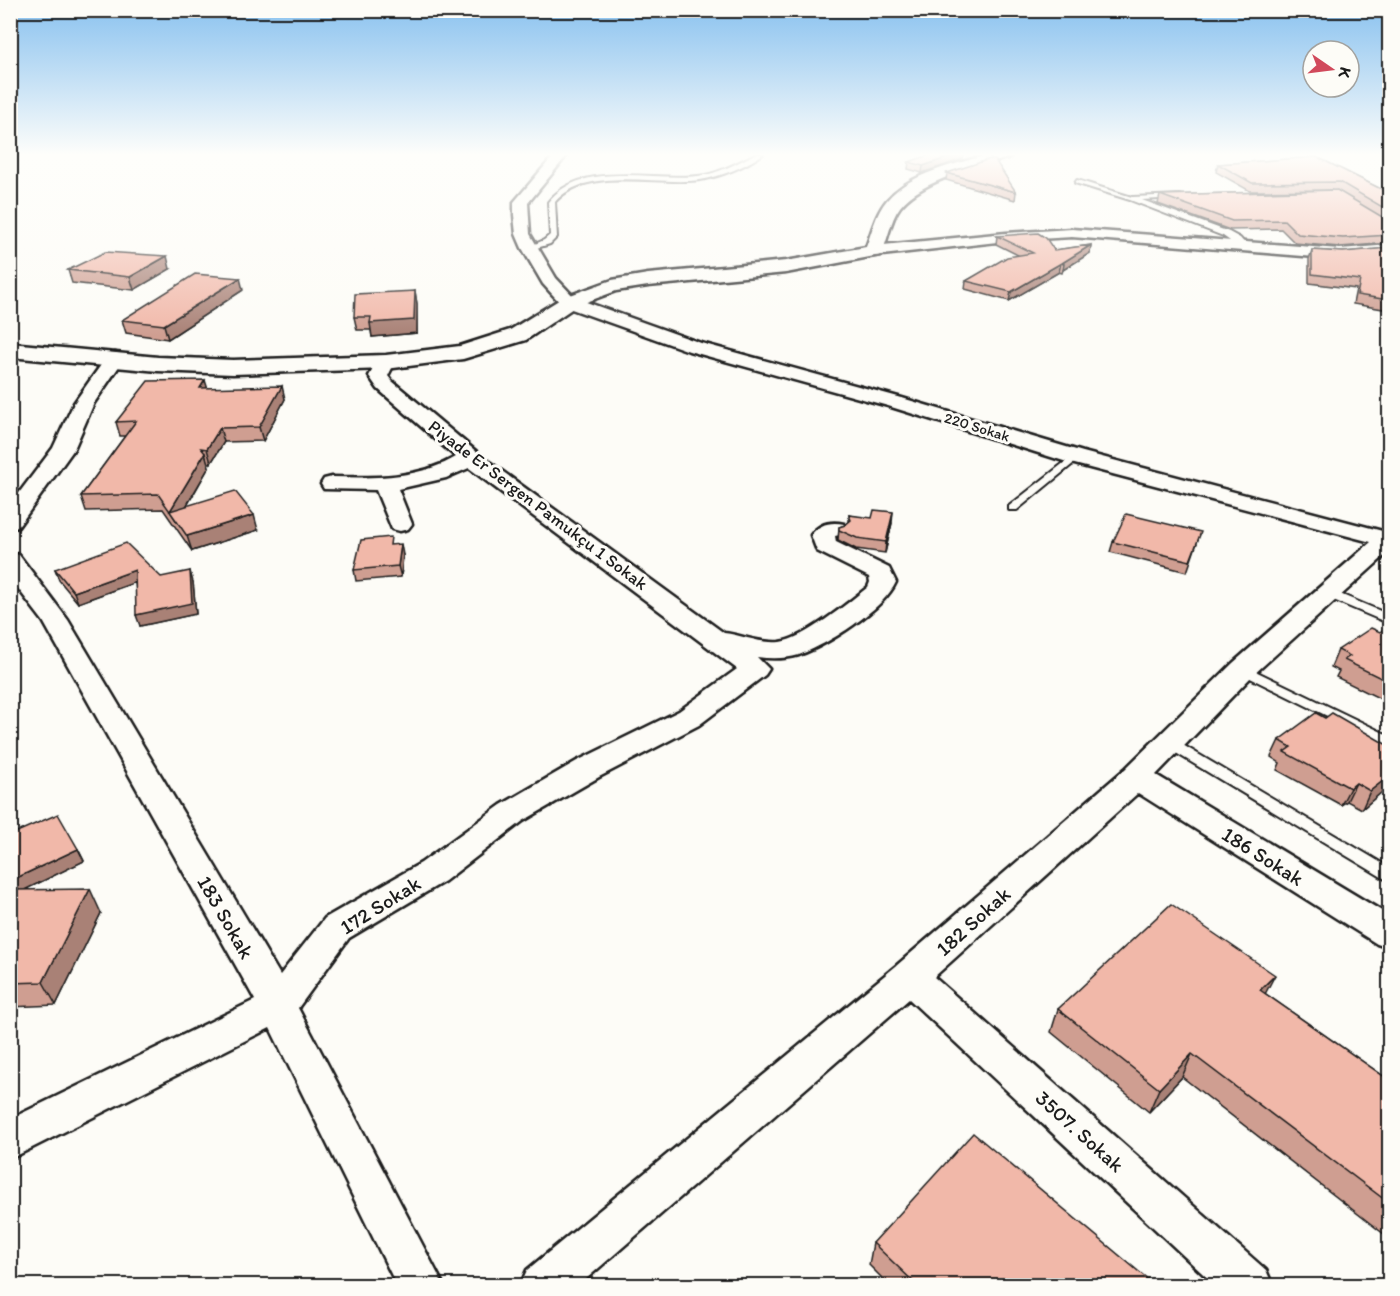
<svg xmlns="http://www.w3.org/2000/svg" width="1400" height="1296" viewBox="0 0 1400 1296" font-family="Itim,sans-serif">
<rect width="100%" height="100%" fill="#fdfcf7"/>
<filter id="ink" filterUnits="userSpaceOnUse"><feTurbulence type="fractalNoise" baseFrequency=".0167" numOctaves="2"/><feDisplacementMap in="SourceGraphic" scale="12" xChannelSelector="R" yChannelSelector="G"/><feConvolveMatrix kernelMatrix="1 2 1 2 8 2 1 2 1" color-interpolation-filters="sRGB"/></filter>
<g filter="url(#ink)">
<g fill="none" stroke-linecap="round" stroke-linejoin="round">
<g stroke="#1c1c1c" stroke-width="4">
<path id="service" d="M755 154H763C746 166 721 177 700 180 655 186 588 165 555 202L557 237 550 244 530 250 526 248 544 240 550 235 548 202C582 160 651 181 698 176 718 174 737 163 755 154Z
M1077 180 1132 197 1180 195 1178 198 1142 200 1229 232 1240 238 1247 246 1240 248 1223 236 1130 200 1075 183Z
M1075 454 1079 455V459L1017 510H1009V506Z
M1328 589 1390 615V624L1324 596 1322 593Z
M1243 665 1390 736V747L1238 672 1236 669 1238 666Z
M1171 738 1390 868V882L1166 747 1164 743 1166 739Z"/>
</g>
<g stroke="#1c1c1c" stroke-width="5">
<path id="minor" d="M555 154H568L528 203 530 234 556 278 575 298 701 343 902 398 1083 452 1390 533V551L1253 675 1156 775 1390 916V948L1377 944 1138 793 934 977 1266 1270 1273 1286H1216L909 999 578 1286H520L527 1270 896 966 1125 769 1233 663 1371 542 1067 462 888 406 689 351 563 306 543 284 522 248 516 234 514 215V202Z
M1072 229 1340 249 1390 245V255L1340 259 1072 237 1006 241 873 256 865 251 873 246 1006 233Z
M115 353 122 355 124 359 94 403 74 449 18 527 10 529V505L53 448 74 403 108 355Z
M386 356 393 358 395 362 388 376 392 381 484 458 724 633C742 635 761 644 780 642 804 639 848 603 868 587L870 582 869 577 817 551 811 535C819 524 831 521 844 524L848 529 844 534 835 536 836 542 889 568 896 582C884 609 827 645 799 655 785 659 771 659 757 657L769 669 765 675 699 725 599 777 523 821 445 881 349 938 298 1008 444 1286H397L270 1028 10 1159V1119L255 1000 43 621 10 578V553L19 555 68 620 280 975 325 918 421 863 501 805 577 761 679 711 737 669 469 468 446 478 398 489 412 524 408 529 400 531 392 529 376 490 324 489 321 484 324 479 332 477C375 478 418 479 456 457L378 389 369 376 379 358Z"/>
</g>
<g stroke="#1c1c1c" stroke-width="5">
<path id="tertiary" d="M989 154H1012L1010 157C977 168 922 179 900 207 889 221 889 241 880 255L786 273 648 286 616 291 576 306 526 340 463 359 386 369 233 374 158 371 10 357V343L158 357 233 360 386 355 460 346 510 330 562 298 612 280 648 274 786 261 866 247C872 231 876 213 887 200 911 172 955 165 989 154Z"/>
</g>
<use href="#service" fill="#fdfcf7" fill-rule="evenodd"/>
<use href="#minor" fill="#fdfcf7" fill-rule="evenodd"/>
<use href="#tertiary" fill="#fdfcf7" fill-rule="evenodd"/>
</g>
<path fill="#cf9e91" stroke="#1c1c1c" stroke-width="1.5" d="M1317 157 1389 193V243L1340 247 1295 243 1281 229 1230 230 1158 204 1160 195 1332 190 1250 191 1216 172 1218 164Z
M963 159 922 173 908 169 909 162Z
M947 173 1016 192 1015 200 946 180Z
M997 236 1054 250 1091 245 1090 253 1063 270 1062 273 1059 272 1009 301 965 289 966 281 1018 255 996 244Z
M1389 248V310L1353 304 1356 289 1309 283V259L1312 250 1343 252Z
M170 269 134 290 72 283 68 270Z
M243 290 168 339 126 333 122 320Z
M415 291 417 304V333L372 337 371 330H357L354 317Z
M207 388 285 399 263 441 224 442 211 463H208L209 467 187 506 258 530 192 551 163 509 86 511 81 496 125 436H120L116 422Z
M849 515 892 523 885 553 856 549 838 540 839 527 845 525 849 522Z
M1113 542 1197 543 1187 572 1110 552Z
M393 545 403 555 401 577 356 581 354 570Z
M55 569 161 577 193 582 196 614 140 626 135 582 78 603 59 580Z
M1389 630V703L1336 677 1339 671 1331 667 1338 650 1380 632Z
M1325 718 1389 786 1362 809 1347 801 1341 805 1277 770 1280 763 1271 757 1279 740Z
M78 849 84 861 26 889 101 913 56 1005 10 1007V890Z
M1266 994 1389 1080V1238L1182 1077 1149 1112 1051 1032 1058 1009Z
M873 1243 1156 1286H890L869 1265Z"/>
<path fill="#a98176" stroke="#1c1c1c" stroke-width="1.5" d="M958 154H964L963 159 922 173 923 166Z
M1091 245 1090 253 1063 270 1064 264 1062 263Z
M167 256 170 269 134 290 130 277Z
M1061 263 1059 272 1009 301 1011 292Z
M240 278 243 290 168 339 164 325Z
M415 291 417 304V333L372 337 370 323Z
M205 380 209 393 200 388Z
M282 386 285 399 263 441 259 427Z
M220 428 224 442 211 463 207 449Z
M205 453 209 467 177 522 170 511Z
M893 512 892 523 885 553 886 542Z
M254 515 258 530 192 551 187 536Z
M401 544 403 555 401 577 398 566Z
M135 570 139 581 78 603 74 592Z
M190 571 193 582 196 614 140 626 136 615Z
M1389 776V786L1362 809 1370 791Z
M1356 783 1347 801 1341 805 1350 788Z
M78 849 84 861 14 895 10 888V881Z
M90 889 101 913 56 1005 43 982Z
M1275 975 1263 998 1260 990Z
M1192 1054 1182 1077 1149 1112 1159 1089Z"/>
<path fill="#f1b8a9" stroke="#1c1c1c" stroke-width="1.5" d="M932 154H958L923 166 909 162Z
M1317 157 1389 193V211L1340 182 1252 183 1218 164Z
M990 159 995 160 1016 192 947 173Z
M1337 190 1389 221V235L1343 238 1298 234 1284 220 1232 221 1160 195Z
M1038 233 1046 238 1054 250 1091 245 1062 263 1064 264 1061 263 1011 292 966 281 1007 257 1033 253 997 236Z
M1389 248V300L1357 295 1360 280 1312 274V250L1343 252Z
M105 252 167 256 130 277 68 270Z
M195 274 240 278 164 325 122 320Z
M415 291 414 320 370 323 371 317H354L355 294Z
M205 380 200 388 282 386 259 427 220 428 207 449 201 448 205 453 170 511 235 491 254 515 187 536 158 494 81 496 136 421 116 422 148 381Z
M874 510 893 512 886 542 857 538 839 530V527L845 525 851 520 849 515 872 518Z
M1126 514 1201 532 1190 561 1113 542Z
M391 537 390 545 401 544 398 566 354 570 361 540Z
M126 543 161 577 190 571 192 603 136 615 135 570 74 592 55 569Z
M1371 628 1380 632 1385 628 1389 630V682L1344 660 1350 656 1338 650Z
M1316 713 1325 718 1332 713 1389 746V776L1370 791 1356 783 1350 788 1284 752 1291 747 1279 740Z
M58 814 78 849 10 881V835Z
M90 889 43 982 10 983V890Z
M1171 904 1275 975 1260 990 1389 1080V1203L1192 1054 1159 1089 1058 1009Z
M973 1133 1156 1286H918L873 1243Z"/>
</g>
<linearGradient id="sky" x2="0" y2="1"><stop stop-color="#88c1ef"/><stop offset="0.46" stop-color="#fefefb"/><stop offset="1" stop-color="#fefefb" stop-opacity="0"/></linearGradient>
<rect width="1400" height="336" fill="url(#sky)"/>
<g text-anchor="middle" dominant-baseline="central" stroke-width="6" stroke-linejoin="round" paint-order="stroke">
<g font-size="15" fill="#1c1c1c" stroke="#fdfcf7">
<text transform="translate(977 427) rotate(17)">220 Sokak</text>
</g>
<g font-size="18" fill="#1c1c1c" stroke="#fdfcf7">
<text transform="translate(538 505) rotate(37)">Piyade Er Sergen Pamukçu 1 Sokak</text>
</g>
<g font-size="21" fill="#1c1c1c" stroke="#fdfcf7">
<text transform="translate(1263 856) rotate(32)">186 Sokak</text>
<text transform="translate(380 905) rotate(-32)">172 Sokak</text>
<text transform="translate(226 917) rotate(60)">183 Sokak</text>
<text transform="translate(973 921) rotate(-42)">182 Sokak</text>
<text transform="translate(1080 1131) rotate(42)">3507. Sokak</text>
</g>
</g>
<rect width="1400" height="1296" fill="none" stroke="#fdfcf7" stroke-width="36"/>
<rect x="18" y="18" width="1364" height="1260" fill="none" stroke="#1c1c1c" stroke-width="2" filter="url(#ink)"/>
<g transform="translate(1331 69) rotate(104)"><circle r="28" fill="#fdfcf7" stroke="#a3a29f" stroke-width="1.5"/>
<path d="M0-4.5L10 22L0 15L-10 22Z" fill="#d1495b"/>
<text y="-9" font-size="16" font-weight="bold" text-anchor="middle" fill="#1c1c1c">K</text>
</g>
</svg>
